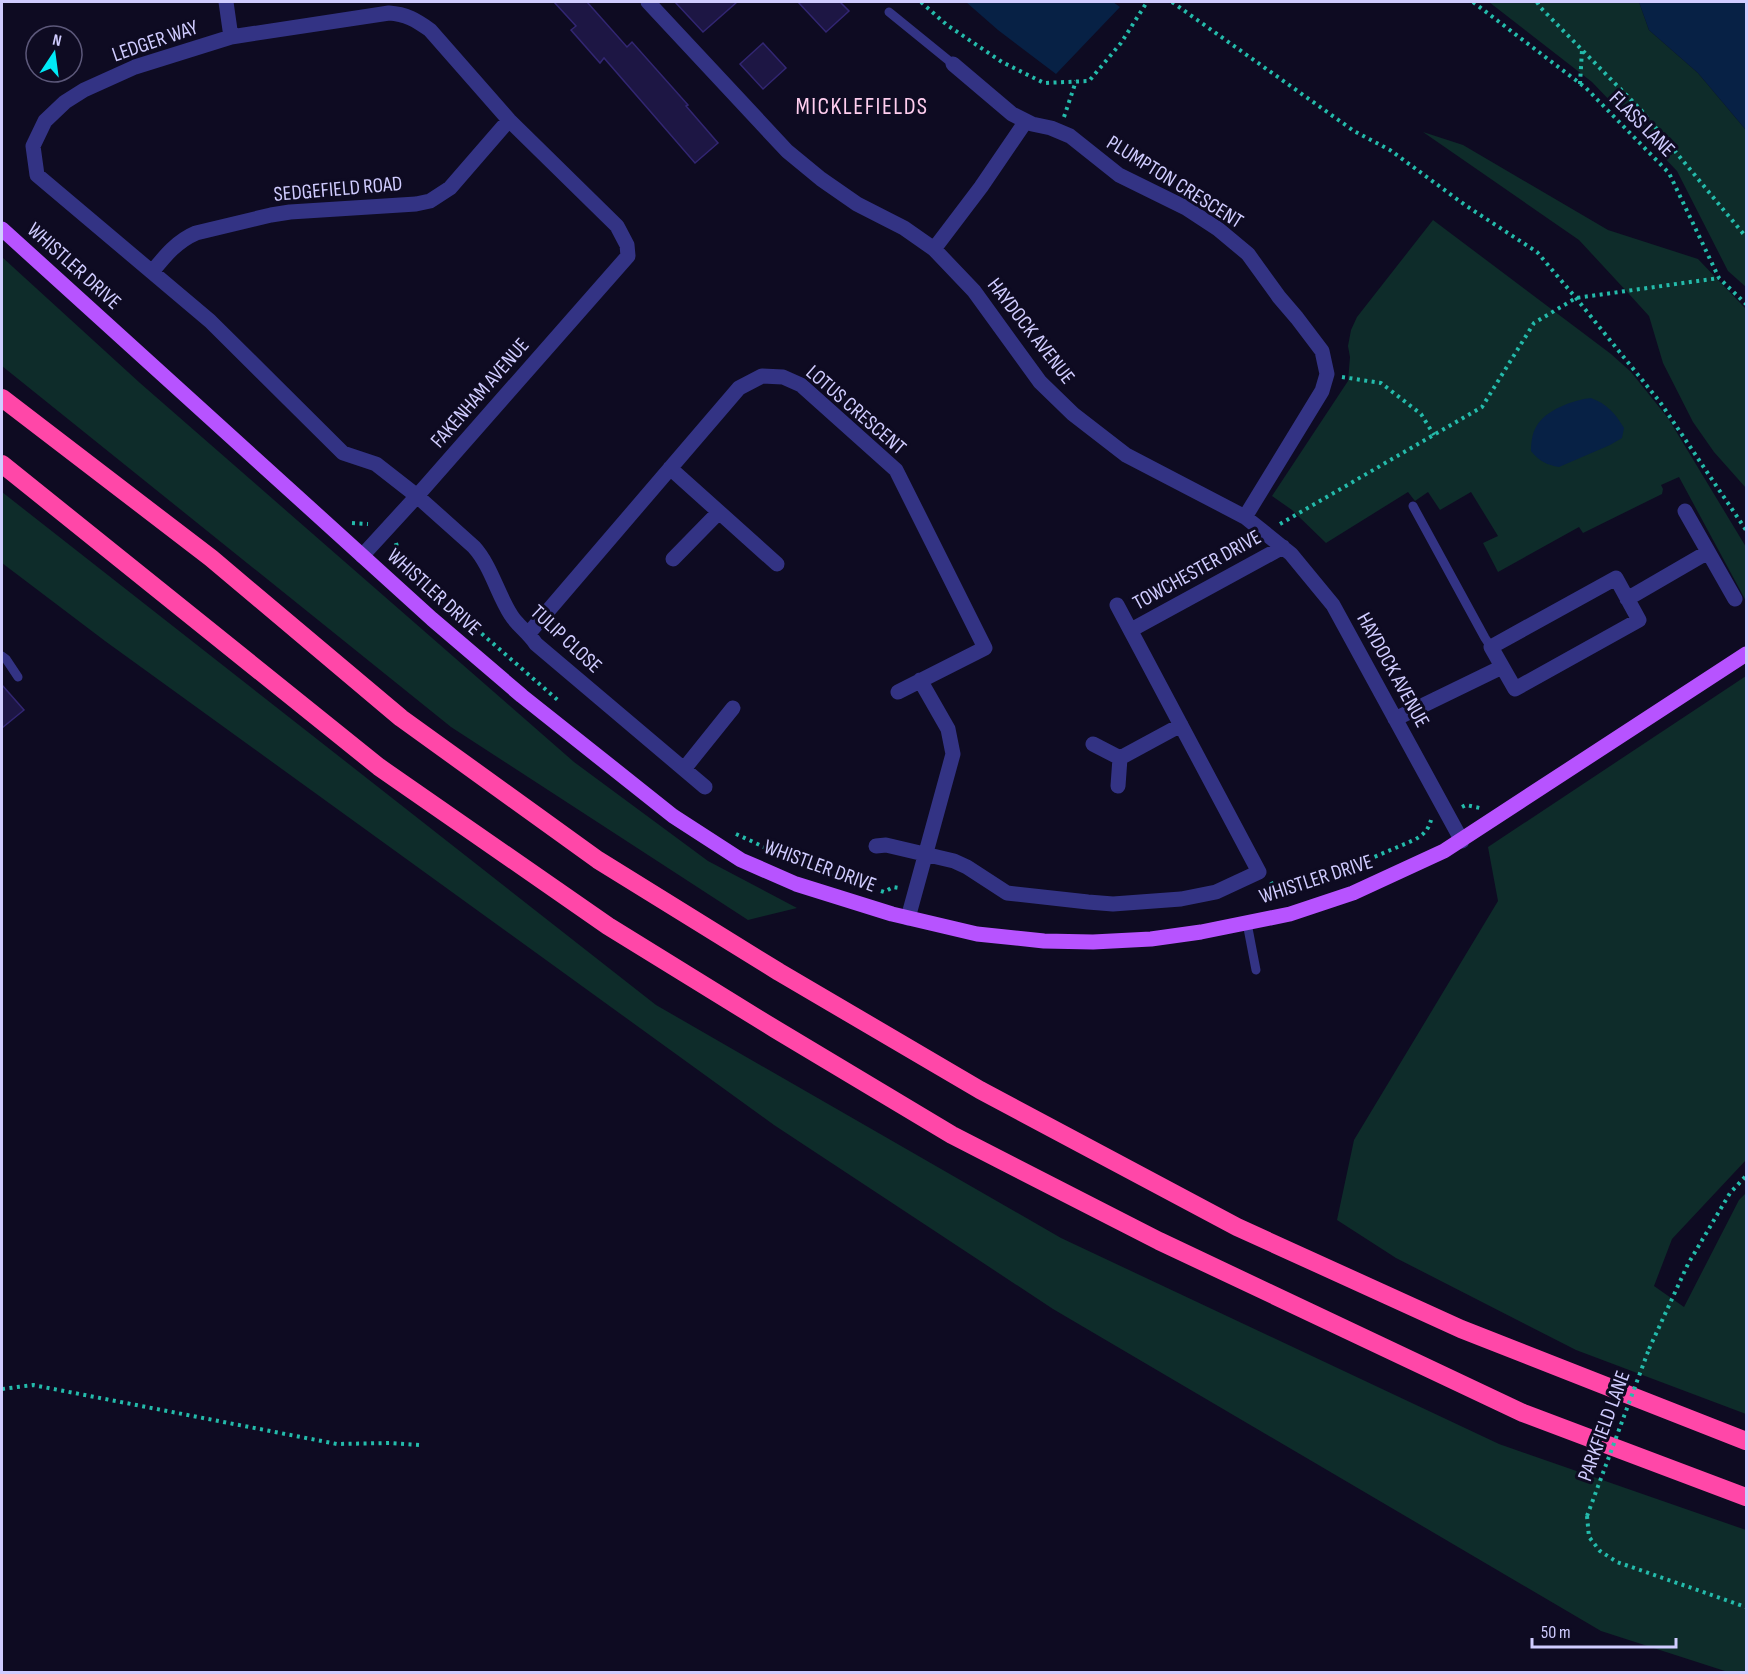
<svg xmlns="http://www.w3.org/2000/svg" width="1748" height="1674" viewBox="0 0 1748 1674" font-family="'Sofia Sans Condensed',sans-serif">
<rect width="100%" height="100%" fill="#0e0b22"/>
<path fill="#0e2c2a" d="M1489 2H1639L1649 30 1698 73 1746 130V287L1728 271 1677 171 1592 82Z
M1423 132 1463 145 1608 230 1698 259 1746 309V488L1714 452 1693 422 1663 363 1649 316 1629 294 1579 240Z
M1433 220 1611 354 1631 372 1668 418 1746 547V601L1679 477 1661 485 1663 489 1662 494 1583 533 1579 527 1498 572 1483 543 1498 536 1471 492 1440 510 1428 492 1415 501 1408 492 1326 543 1292 510 1272 496 1348 381 1350 357 1348 346 1351 330 1357 317Z
M2 257 140 383 574 762 708 861 797 908 748 920 451 727 2 366Z
M2 492 656 1005 1061 1238 1499 1444 1746 1530V1672H1728L1601 1631 1053 1309 774 1125 105 641 2 563Z
M1746 676V1160L1672 1239 1654 1286 1684 1307 1739 1200 1746 1193V1414L1576 1350 1396 1258 1337 1220 1354 1140 1498 901 1488 847Z"/>
<path fill="#072145" d="M966 2H1113L1120 7 1056 74 998 30Z
M1639 2H1746V130L1698 73 1649 30Z
M1591 398C1607 404 1615 413 1624 428L1622 438 1610 445 1559 467C1547 465 1539 461 1531 451 1531 443 1532 434 1536 427 1545 410 1573 400 1591 398Z"/>
<path fill="#1d1644" stroke="#322672" stroke-width="1.5" d="M554 2H587L627 47 632 42 688 105 686 106 718 143 695 163 604 58 600 63 571 30 576 26Z
M675 2H737L703 32Z
M798 2H840L849 11 826 32Z
M763 43 786 68 763 89 740 64Z
M2 685 24 710 2 728Z"/>
<g fill="none" stroke-linecap="round" stroke-linejoin="round">
<path stroke="#24bbab" stroke-width="4" stroke-dasharray="3 4.5" stroke-linecap="butt" d="M921 2 947 25 1002 62 1044 83 1089 81 1121 43 1147 2
M1172 2 1354 131 1390 150 1465 205 1537 252 1576 298 1660 402 1746 530
M1473 2 1586 88 1669 173 1719 278 1746 304
M1537 2 1540 7 1641 110 1746 237
M1580 84 1582 50
M1064 117 1076 81
M1342 377 1381 383 1421 414 1434 435
M352 523 368 524
M1280 524 1482 407 1534 323 1576 298 1719 278
M396 543 402 564 560 702
M1462 807 1466 805 1480 808
M736 834 803 865 845 880
M1271 882 1279 897
M881 891 884 892 893 887 899 888
M1278 898 1414 840C1423 835 1428 831 1431 820
M1649 1349 1688 1264 1730 1193 1746 1176
M2 1389 33 1385 337 1444 390 1443 420 1445
M1587 1516 1589 1537 1600 1551 1617 1562 1746 1607"/>
<path stroke="#333384" stroke-width="9" d="M889 12 953 64
M1413 506 1485 638 1491 647
M2 656 6 659 18 677
M1247 923 1256 970"/>
<path stroke="#333384" stroke-width="15" d="M226 2 231 37
M648 2 787 151 821 179 857 204 904 228 934 249 974 291 1040 382 1073 414 1126 455 1245 517 1291 554 1333 605 1462 841
M953 64 1012 114 1032 124 1051 128 1070 136 1119 175 1186 208 1218 229 1248 254 1279 297 1297 318 1322 351 1327 374 1322 391 1245 517
M934 249 981 187 1026 121
M152 272C165 256 177 241 196 233L271 215 290 212 416 204 430 201 450 188 509 120
M670 468 777 564
M1685 511 1735 599
M362 556 417 496 628 256 627 245 617 226 509 120 430 30C416 20 406 14 389 13L231 37 135 67 84 90 65 102 45 121 33 146 37 175 210 321 343 453 376 464 417 496 474 547C491 566 497 593 511 615 517 625 528 632 536 644L705 787
M673 559 719 512
M1616 578 1639 620 1515 689 1491 647Z
M1627 599 1708 552
M1131 630 1283 547
M529 633 739 388 762 376 783 377 801 385 896 470 985 648 898 692
M1395 719 1502 667
M1093 744 1120 758 1118 786
M1120 758 1181 725
M684 769 733 708
M876 846 886 845 954 861 967 867 1007 893 1088 902 1113 904 1181 899 1216 892 1259 872 1117 605
M908 918 953 754 948 729 920 680"/>
<path stroke="#b753ff" stroke-width="15" d="M2 229 432 619 522 696 673 816 741 860 796 884 892 914 977 934 1044 941 1093 942 1151 939 1201 932 1290 914 1353 893 1444 851 1746 654"/>
<path stroke="#ff47a8" stroke-width="18" d="M2 398 211 558 401 718 598 860 779 972 980 1090 1237 1227 1461 1329 1746 1441
M2 464 379 767 608 926 775 1029 952 1135 1159 1241 1523 1413 1746 1497"/>
<path stroke="#24bbab" stroke-width="4" stroke-dasharray="3 4.5" stroke-linecap="butt" d="M1587 1516 1649 1349"/>
</g>
<g text-anchor="middle" dominant-baseline="central" stroke-width="6" stroke-linejoin="round" paint-order="stroke">
<g font-size="21" fill="#d0ccff" stroke="#0e0b22">
<text transform="translate(155 41) rotate(-19)">LEDGER WAY</text>
<text transform="translate(1642 124) rotate(45)">FLASS LANE</text>
<text transform="translate(1175 182) rotate(32)">PLUMPTON CRESCENT</text>
<text transform="translate(338 189) rotate(-5)">SEDGEFIELD ROAD</text>
<text transform="translate(74 266) rotate(42)">WHISTLER DRIVE</text>
<text transform="translate(1031 331) rotate(52)">HAYDOCK AVENUE</text>
<text transform="translate(480 393) rotate(-49)">FAKENHAM AVENUE</text>
<text transform="translate(856 410) rotate(41)">LOTUS CRESCENT</text>
<text transform="translate(1197 570) rotate(-29)">TOWCHESTER DRIVE</text>
<text transform="translate(434 592) rotate(42)">WHISTLER DRIVE</text>
<text transform="translate(566 639) rotate(43)">TULIP CLOSE</text>
<text transform="translate(1393 670) rotate(61)">HAYDOCK AVENUE</text>
<text transform="translate(820 866) rotate(20)">WHISTLER DRIVE</text>
<text transform="translate(1316 879) rotate(-18)">WHISTLER DRIVE</text>
<text transform="translate(1604 1426) rotate(-70)">PARKFIELD LANE</text>
</g>
<g font-size="24" letter-spacing="1.5" fill="#ffceef" stroke="#0e0b22">
<text x="862" y="106">MICKLEFIELDS</text>
</g>
</g>
<rect width="1748" height="1674" fill="none" stroke="#d0ccff" stroke-width="6"/>
<g transform="translate(54 54) rotate(13)"><circle r="28" fill="#0e0b22" stroke="#5c587a" stroke-width="1.5"/>
<path d="M0-4.5L10 22L0 15L-10 22Z" fill="#00eaf7"/>
<text y="-9" font-size="16" font-weight="bold" text-anchor="middle" fill="#d0ccff">N</text>
</g>
<path d="M1532 1638v9h144v-9" fill="none" stroke="#d0ccff" stroke-width="3"/>
<text x="1541" y="1638" font-size="18" fill="#d0ccff" stroke="#0e0b22" stroke-width="4.5" paint-order="stroke">50 m</text>
</svg>
